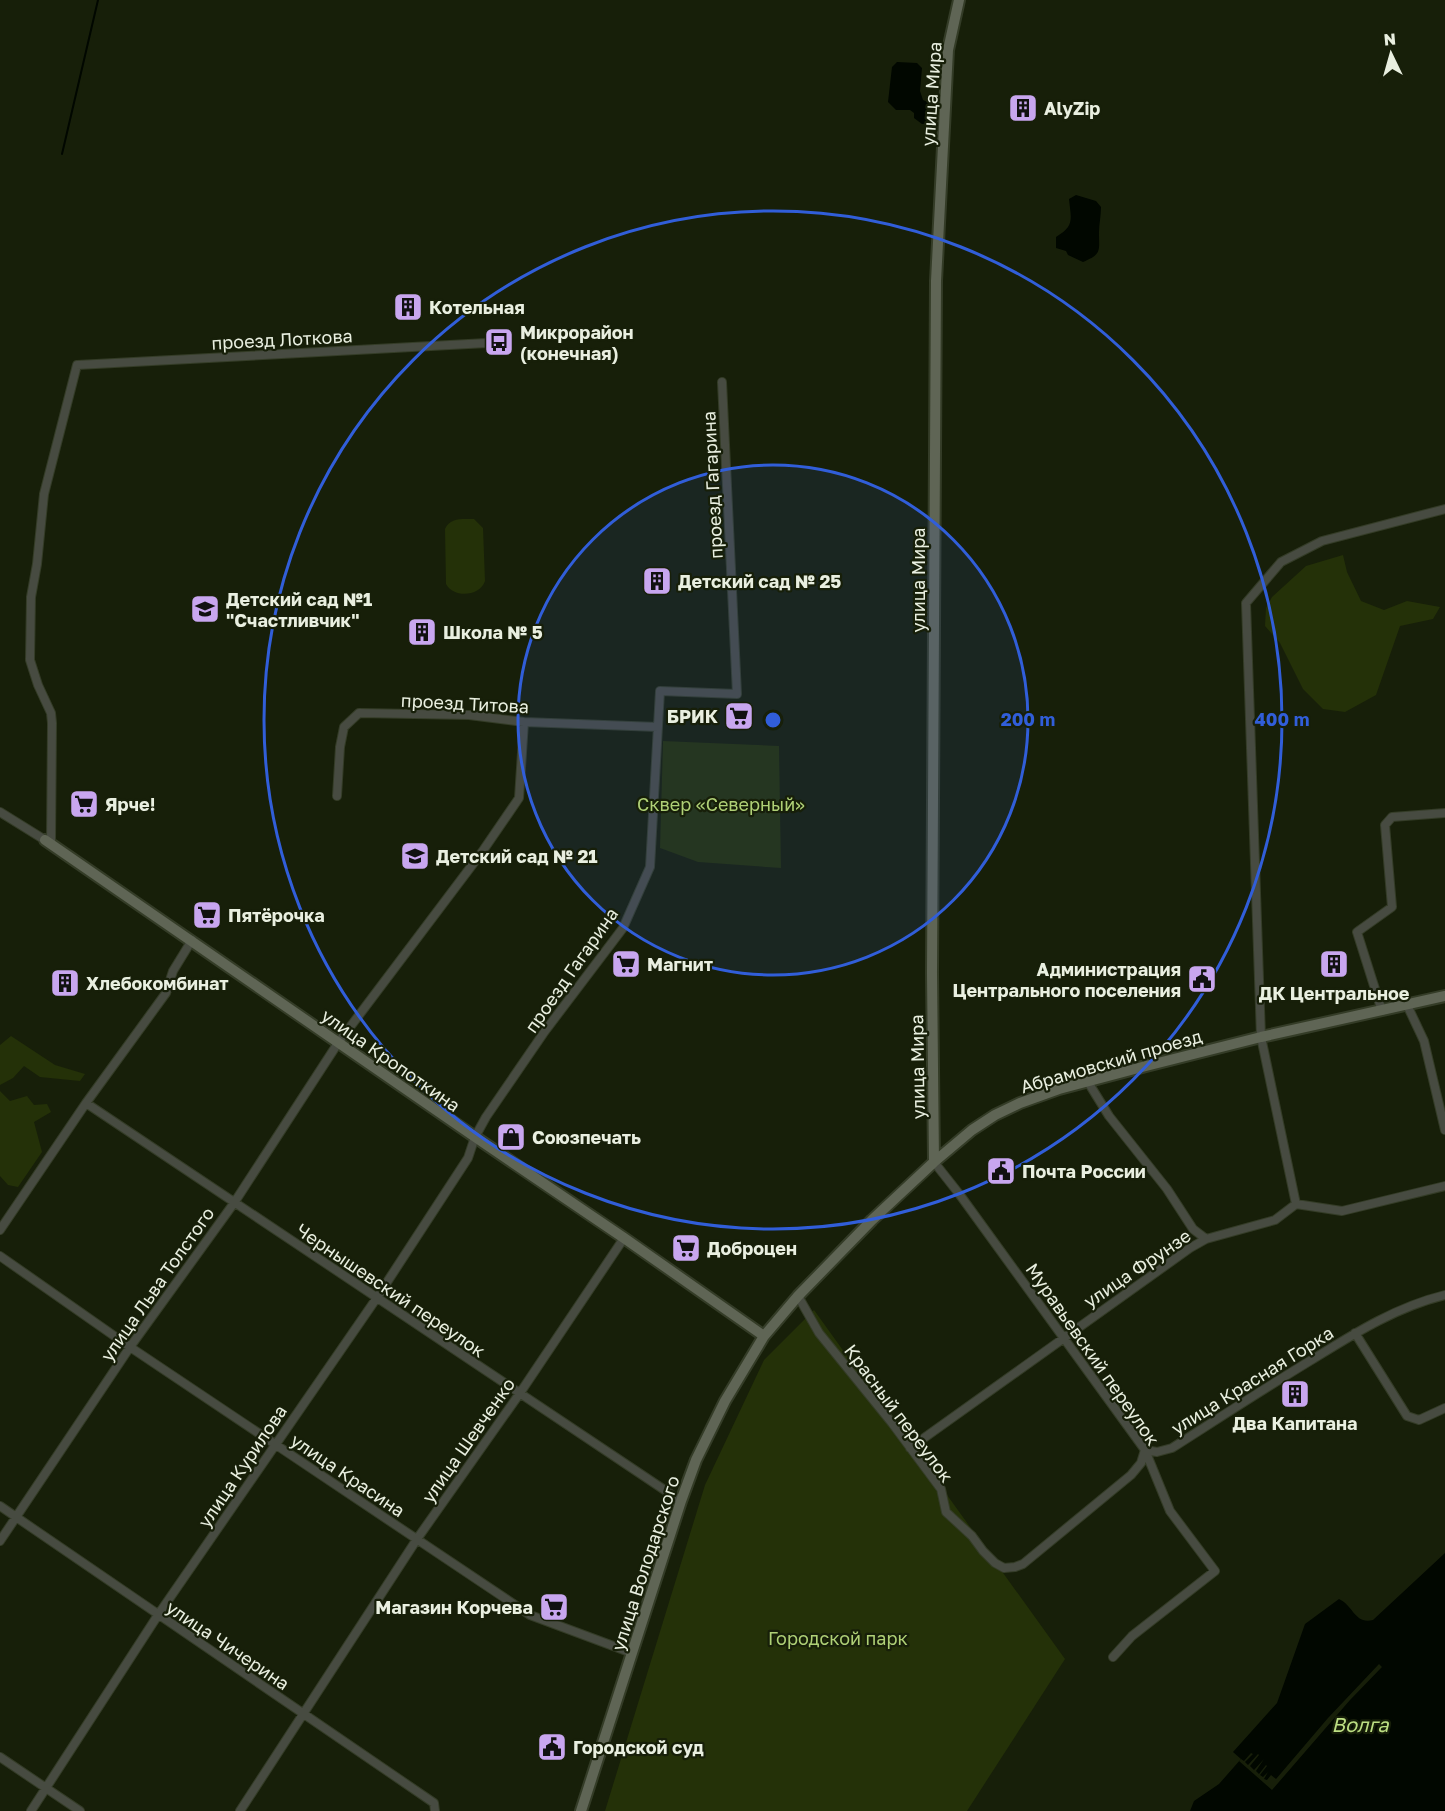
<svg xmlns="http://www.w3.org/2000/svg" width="1445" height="1811" viewBox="0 0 1445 1811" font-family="'Golos Text',sans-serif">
<rect width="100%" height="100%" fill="#171f09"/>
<path fill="#243108" d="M474 519 483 528 485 581C480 597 453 598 446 584L445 529C450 517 463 519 474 519Z
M1343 555 1347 572 1361 601 1384 610 1407 601 1440 607 1433 619 1400 626 1376 695 1345 712 1323 709 1303 689 1280 643 1265 626 1266 608 1272 597 1306 566Z
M663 741 779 746 781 868 698 862 660 848Z
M11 1036 55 1065 85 1074 80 1081 40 1077 24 1066 13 1078 0 1085V1045Z
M0 1091 10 1101 27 1096 34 1105 47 1104 51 1112 34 1122 42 1152 18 1187 8 1185 0 1176Z
M814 1310 1065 1659 967 1811H605L705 1485 764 1360Z"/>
<path fill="#010700" d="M897 62 917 63 922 68 920 91 923 100 932 104 934 116 930 123 922 124 914 118V113L910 110H896L888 102 892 67Z
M1076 195 1096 201 1101 207C1101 216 1099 224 1099 232 1099 251 1102 254 1083 262L1068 255 1066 251 1056 248V237C1075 226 1071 219 1069 199Z
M1445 1553V1811H1190L1194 1801 1219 1784 1241 1759 1233 1752 1277 1703 1305 1624 1339 1599C1353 1605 1355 1625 1373 1620Z"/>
<path fill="#171f09" d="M1379 1664 1382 1667 1350 1700 1272 1790 1239 1761 1241 1759 1244 1761 1251 1753 1253 1754 1245 1762 1248 1765 1258 1754 1259 1755 1250 1766 1254 1770 1264 1759 1256 1771 1259 1774 1266 1765 1267 1766 1260 1775 1263 1777 1268 1772 1264 1779 1267 1780 1271 1775 1276 1779 1328 1718Z"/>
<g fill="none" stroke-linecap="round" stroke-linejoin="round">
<path stroke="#010700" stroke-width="2" d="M62 154 98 0"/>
<g stroke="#343c27" stroke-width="10">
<path id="street" d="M337 796 340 747 344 727 359 713 469 715 524 722 658 727
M0 812 45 840
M51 844 52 723 51 713 38 685 30 660 31 597 37 564 44 494 77 365 487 343 492 348 497 344 494 338 490 339 487 343
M1407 1005 1424 1041 1445 1130
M1382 1011 1357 932 1392 907 1385 825 1392 817 1445 813
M1088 1082 1109 1116 1167 1189 1193 1229 1206 1239
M86 1103 681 1501
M934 1162 960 1195 1145 1450 1170 1511 1215 1571 1132 1636 1113 1657
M1296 1204 1261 1037 1246 603 1281 562 1322 541 1445 509
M0 1230 86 1103 166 993 173 971 192 940
M0 1256 130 1347 530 1615 632 1653
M798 1296 819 1333 892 1423 941 1489 946 1512 972 1536 983 1551 995 1563 1004 1568 1015 1567 1023 1564 1131 1475 1141 1463 1145 1450 1157 1452 1172 1448C1219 1418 1265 1388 1313 1359 1355 1333 1396 1307 1445 1295
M1355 1333 1407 1416 1419 1420 1445 1408
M910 1448 1190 1248 1206 1239 1275 1220 1296 1204 1342 1211 1445 1186
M0 1506 434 1803 435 1811
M0 1541 130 1347 234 1203 338 1043 482 852 519 798 524 722
M0 1757 80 1811
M31 1811 158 1615 376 1299 468 1158 475 1137 486 1117 545 1031 623 928 650 867 660 691 737 694 722 382
M240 1811 417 1539 520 1393 624 1238"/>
</g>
<g stroke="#343c27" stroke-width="14">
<path id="secondary" d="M45 840 475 1137 624 1238 764 1336
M934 1162 932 973 936 281 948 50 959 0
M581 1811 681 1501 696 1460 725 1401 764 1336 798 1296 872 1220 934 1162 972 1130 995 1115 1020 1103 1059 1089 1146 1066 1261 1037 1445 996"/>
</g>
<use href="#street" stroke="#474b41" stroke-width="8"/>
<use href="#secondary" stroke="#5f6555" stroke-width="10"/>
</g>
<circle cx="773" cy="720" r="255" fill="#315ed9" fill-opacity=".12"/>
<g fill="none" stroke="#315ed9" stroke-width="3">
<circle cx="773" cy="720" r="255"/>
<circle cx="773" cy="720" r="509"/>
</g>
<defs>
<g id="building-square" transform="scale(1.5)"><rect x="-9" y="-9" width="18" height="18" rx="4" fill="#c8a6ef" stroke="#171f09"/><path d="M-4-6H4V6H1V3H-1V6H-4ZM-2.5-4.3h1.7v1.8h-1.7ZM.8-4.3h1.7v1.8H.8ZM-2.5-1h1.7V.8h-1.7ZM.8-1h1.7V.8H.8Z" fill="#111"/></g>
<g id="bus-square" transform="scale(1.5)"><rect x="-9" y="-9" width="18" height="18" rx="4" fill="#c8a6ef" stroke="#171f09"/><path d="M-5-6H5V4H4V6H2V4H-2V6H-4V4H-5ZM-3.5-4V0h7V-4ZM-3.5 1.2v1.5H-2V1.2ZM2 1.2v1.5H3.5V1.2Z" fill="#111"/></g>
<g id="school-square" transform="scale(1.5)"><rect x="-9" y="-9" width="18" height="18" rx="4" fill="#c8a6ef" stroke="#171f09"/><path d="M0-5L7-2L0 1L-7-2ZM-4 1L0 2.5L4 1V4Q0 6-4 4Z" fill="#111"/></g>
<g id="supermarket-square" transform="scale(1.5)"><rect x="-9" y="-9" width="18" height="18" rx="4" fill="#c8a6ef" stroke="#171f09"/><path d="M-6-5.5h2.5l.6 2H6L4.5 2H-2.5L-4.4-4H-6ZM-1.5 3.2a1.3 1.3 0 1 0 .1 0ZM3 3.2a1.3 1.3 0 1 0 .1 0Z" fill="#111"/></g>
<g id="civic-square" transform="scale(1.5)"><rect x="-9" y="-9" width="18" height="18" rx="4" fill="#c8a6ef" stroke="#171f09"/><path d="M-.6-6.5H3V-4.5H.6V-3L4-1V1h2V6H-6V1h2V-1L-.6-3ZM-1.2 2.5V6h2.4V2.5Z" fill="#111"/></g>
<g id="shop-square" transform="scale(1.5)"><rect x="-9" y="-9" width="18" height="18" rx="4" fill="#c8a6ef" stroke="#171f09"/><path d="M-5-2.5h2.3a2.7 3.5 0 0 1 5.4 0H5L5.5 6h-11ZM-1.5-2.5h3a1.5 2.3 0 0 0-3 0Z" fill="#111"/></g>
</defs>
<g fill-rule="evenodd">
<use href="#building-square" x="1023" y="108"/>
<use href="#building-square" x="408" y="307"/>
<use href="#bus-square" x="499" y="342"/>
<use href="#building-square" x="657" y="581"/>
<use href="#school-square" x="205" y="609"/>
<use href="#building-square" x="422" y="632"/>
<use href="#supermarket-square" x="739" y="716"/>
<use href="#supermarket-square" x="84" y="804"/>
<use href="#school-square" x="415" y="856"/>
<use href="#supermarket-square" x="207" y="915"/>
<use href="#supermarket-square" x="626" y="964"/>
<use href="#building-square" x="1334" y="964"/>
<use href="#civic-square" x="1202" y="979"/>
<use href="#building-square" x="65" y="983"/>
<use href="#shop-square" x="511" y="1137"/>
<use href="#civic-square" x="1001" y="1171"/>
<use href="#supermarket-square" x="686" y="1248"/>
<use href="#building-square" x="1295" y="1394"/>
<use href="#supermarket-square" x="554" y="1607"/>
<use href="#civic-square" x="552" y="1747"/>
</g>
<g text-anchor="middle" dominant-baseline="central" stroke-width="4.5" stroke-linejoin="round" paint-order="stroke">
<g font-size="18" fill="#e9efe0" stroke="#171f09">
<text transform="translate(931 94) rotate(-86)">улица Мира</text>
<text transform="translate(282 339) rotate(-3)">проезд Лоткова</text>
<text transform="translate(712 485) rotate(-93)">проезд Гагарина</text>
<text transform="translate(918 580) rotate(-90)">улица Мира</text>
<text transform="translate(465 703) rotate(3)">проезд Титова</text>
<text transform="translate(571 970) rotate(-55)">проезд Гагарина</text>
<text transform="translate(391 1060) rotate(35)">улица Кропоткина</text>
<text transform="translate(1111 1061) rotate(-16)">Абрамовский проезд</text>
<text transform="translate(917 1067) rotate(-91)">улица Мира</text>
<text transform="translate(1137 1268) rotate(-34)">улица Фрунзе</text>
<text transform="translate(157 1284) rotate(-55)">улица Льва Толстого</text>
<text transform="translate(391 1290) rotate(34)">Чернышевский переулок</text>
<text transform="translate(1093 1354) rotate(55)">Муравьевский переулок</text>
<text transform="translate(1252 1380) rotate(-32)">улица Красная Горка</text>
<text transform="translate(899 1413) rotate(53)">Красный переулок</text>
<text transform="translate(468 1440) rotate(-55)">улица Шевченко</text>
<text transform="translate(242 1466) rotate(-56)">улица Курилова</text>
<text transform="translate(348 1475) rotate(34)">улица Красина</text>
<text transform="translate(645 1563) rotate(-72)">улица Володарского</text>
<text transform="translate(228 1645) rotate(34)">улица Чичерина</text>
</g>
<g font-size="18" font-weight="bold" fill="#e9efe0" stroke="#171f09" text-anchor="start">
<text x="1044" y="108">AlyZip</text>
<text x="429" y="307">Котельная</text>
<text x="520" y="332">Микрорайон<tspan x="520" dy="21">(конечная)</tspan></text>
<text x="678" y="581">Детский сад № 25</text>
<text x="226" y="599">Детский сад №1<tspan x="226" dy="21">"Счастливчик"</tspan></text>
<text x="443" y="632">Школа № 5</text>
<text x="718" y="716" text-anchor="end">БРИК</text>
<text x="105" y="804">Ярче!</text>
<text x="436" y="856">Детский сад № 21</text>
<text x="228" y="915">Пятёрочка</text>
<text x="647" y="964">Магнит</text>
<text x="1181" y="969" text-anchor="end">Администрация<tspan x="1181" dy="21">Центрального поселения</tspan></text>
<text x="86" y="983">Хлебокомбинат</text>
<text x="1334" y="993" text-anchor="middle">ДК Центральное</text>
<text x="532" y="1137">Союзпечать</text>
<text x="1022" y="1171">Почта России</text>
<text x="707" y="1248">Доброцен</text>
<text x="1295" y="1423" text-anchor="middle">Два Капитана</text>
<text x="533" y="1607" text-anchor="end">Магазин Корчева</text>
<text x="573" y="1747">Городской суд</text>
</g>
<g font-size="18" fill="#afd076" stroke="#171f09">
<text x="721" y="804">Сквер «Северный»</text>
<text x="838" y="1638">Городской парк</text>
</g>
<g font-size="20" font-style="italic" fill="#bcde83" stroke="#171f09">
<text x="1360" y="1724">Волга</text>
</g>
</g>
<circle cx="773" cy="720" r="9" fill="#315ed9" stroke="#171f09" stroke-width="3"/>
<g font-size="18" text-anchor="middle" font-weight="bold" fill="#315ed9" stroke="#171f09" stroke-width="4.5" stroke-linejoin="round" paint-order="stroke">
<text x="1028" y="726">200 m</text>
<text x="1282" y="726">400 m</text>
</g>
<g transform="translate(1391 54) rotate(355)" stroke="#171f09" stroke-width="4.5" paint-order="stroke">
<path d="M0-4.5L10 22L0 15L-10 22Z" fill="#e9efe0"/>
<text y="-9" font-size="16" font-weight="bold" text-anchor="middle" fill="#e9efe0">N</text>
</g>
</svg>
